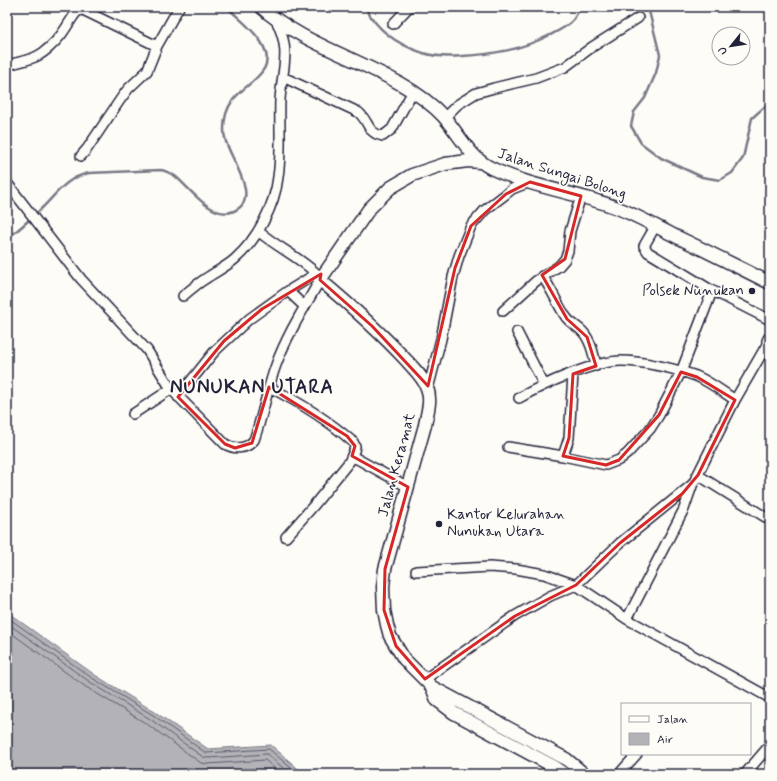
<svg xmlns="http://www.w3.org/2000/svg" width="777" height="781" viewBox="0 0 777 781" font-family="Mynerve,sans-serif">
<rect width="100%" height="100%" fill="#fdfcf7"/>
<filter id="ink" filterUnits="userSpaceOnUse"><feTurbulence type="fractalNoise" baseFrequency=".025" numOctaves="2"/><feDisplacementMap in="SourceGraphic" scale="8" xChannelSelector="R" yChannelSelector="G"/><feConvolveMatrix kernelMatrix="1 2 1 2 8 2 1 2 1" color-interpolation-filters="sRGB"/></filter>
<g filter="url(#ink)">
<path fill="#b2b2b7" stroke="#787885" d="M7 612 95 675 155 712 208 749 271 745 304 774H7Z"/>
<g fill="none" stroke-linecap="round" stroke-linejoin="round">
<path stroke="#5c5c6d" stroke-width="1" d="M7 617 92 678 153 715 206 753 269 749 298 774
M7 623 90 682 150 719 203 757 209 758 267 754 290 774
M7 630 86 687 147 724 201 763 208 764 265 760 281 774"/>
<path stroke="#787885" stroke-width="2.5" d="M365 7C377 30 398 45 423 53 435 57 449 57 462 56 495 54 520 50 550 35 558 31 567 27 573 20 576 16 578 11 581 7
M648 7 660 55 656 73 645 98 634 112 631 126 641 143 661 158 702 177 720 180 732 173 743 158 752 118 770 102
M7 239C19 229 31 219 42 208 58 192 66 178 89 173L161 170C166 171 170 173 175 176 189 187 212 221 234 211 263 199 228 156 225 138 224 135 224 131 224 129 224 118 227 108 233 100 247 81 280 72 261 42 252 28 238 18 227 7"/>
<g stroke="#22223b" stroke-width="12">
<path id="minor" d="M393 24 409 7H411
M7 65C34 59 43 57 61 35 65 30 74 14 77 12 79 10 81 10 83 10L157 46
M283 77 358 112C369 120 366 133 383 136L392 129 413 91
M445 117 457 105 476 93 494 88 536 78 565 67 592 47 638 18
M81 156 87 149 120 100 128 89 147 71 157 46 179 7
M7 183 81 279 147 350 171 389 225 444C235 450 247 449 254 440 263 415 267 389 276 365 287 335 304 308 320 280
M258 231C277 247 299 257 317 274
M542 276C552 289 557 304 566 317 570 323 577 326 582 331 591 340 594 355 596 366
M711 290 770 320
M288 291 304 306
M183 296C190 290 197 284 205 279 215 272 226 267 235 259 257 240 275 205 278 177 282 152 279 126 280 100 282 68 292 52 276 20
M503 311 536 281 559 266 565 259 568 251 570 231 581 196
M517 332 544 385
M269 387C299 402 328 420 353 442L355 446 354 451 349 462 315 504 286 537
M428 389 441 339 453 277 459 256 471 226 485 210 506 194 512 189 530 182
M178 397 214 352 249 319 288 291 314 275 323 274
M519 398C542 385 594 361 621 361 643 361 676 369 696 376 710 382 723 392 735 400
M133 414 171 389
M508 447 563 456 606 465 619 460 627 454 650 429 659 415 681 372 711 294V290L648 252 644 246 656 225
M352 456 408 487
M563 456 569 438 573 374
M698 475 770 520
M416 571 490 567 516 569 544 574 576 585 627 619 770 698
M627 619 684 509 692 486
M425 679 515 616 550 596 576 585 620 543 693 484 735 400 769 341
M619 774 637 754
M745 774 770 745"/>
</g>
<g stroke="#22223b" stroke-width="15">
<path id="tertiary" d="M261 7C300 42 354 57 399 83 415 92 431 103 444 117 459 134 470 158 491 168 530 187 574 192 615 207 636 215 655 226 675 236 707 251 738 267 770 283
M480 162 468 161 445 164 412 175 390 188 369 209 320 280C350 305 380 332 407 361 414 369 424 378 427 388 432 400 427 413 425 425L385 569 383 587 384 610 387 625 390 636 404 659 432 687 566 759 584 774
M432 687 437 700 454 713 551 765 564 774"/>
</g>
<g stroke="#22223b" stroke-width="16">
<path id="secondary" d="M770 339 769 341 770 342"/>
</g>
<use href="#minor" stroke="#fdfcf7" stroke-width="9"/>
<use href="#tertiary" stroke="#fdfcf7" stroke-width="12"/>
<use href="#secondary" stroke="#fdfcf7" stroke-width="13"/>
</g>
</g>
<path fill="none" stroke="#d62828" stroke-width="3" stroke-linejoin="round" d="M530 182 581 196 565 259 542 275 567 319 587 337 596 366 573 374 569 438 563 456 606 465 619 460 659 415 681 372 697 377 735 400 698 475 682 494 620 543 576 585 515 616 425 679 396 646 384 610 385 569 408 487 352 456 355 446 347 436 269 387 252 443 235 448 225 444 178 397 224 341 262 309 321 274 320 280 372 326 428 386 455 268 471 226 506 194Z"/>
<g fill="#22223b" stroke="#fdfcf7" stroke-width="1.5">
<circle cx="752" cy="291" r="4"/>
<circle cx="439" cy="524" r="4"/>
</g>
<g text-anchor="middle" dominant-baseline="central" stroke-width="3.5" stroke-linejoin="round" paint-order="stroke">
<g font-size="15" fill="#22223b" stroke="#fdfcf7">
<text transform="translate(562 174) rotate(18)">Jalan Sungai Bolong</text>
<text transform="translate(397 465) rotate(-75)">Jalan Keramat</text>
</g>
<g font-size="15" fill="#22223b" stroke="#fdfcf7" text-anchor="end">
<text x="744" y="291">Polsek Nunukan</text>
<text x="447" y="515" text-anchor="start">Kantor Kelurahan<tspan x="447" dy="17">Nunukan Utara</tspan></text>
</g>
<g font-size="19" font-weight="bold" letter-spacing="1" fill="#22223b" stroke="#fdfcf7">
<text x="252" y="387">NUNUKAN UTARA</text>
</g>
</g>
<rect width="777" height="781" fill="none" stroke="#fdfcf7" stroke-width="24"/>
<rect x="12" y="12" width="753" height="757" fill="none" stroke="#22223b" stroke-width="1.5" filter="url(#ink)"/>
<rect x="621" y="703" width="130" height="52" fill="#fdfcf7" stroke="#a5a5ac"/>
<rect x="629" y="716" width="20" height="6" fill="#fdfcf7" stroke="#a5a5ac"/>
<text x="657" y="723" font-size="12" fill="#22223b">Jalan</text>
<rect x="629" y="733" width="20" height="12" fill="#b2b2b7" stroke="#a5a5ac"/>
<text x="657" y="743" font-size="12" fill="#22223b">Air</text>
<g transform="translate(731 46) rotate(240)"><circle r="19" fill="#fdfcf7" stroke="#a5a5ac"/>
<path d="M0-3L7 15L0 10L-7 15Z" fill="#22223b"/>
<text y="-6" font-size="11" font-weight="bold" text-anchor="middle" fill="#22223b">U</text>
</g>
</svg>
